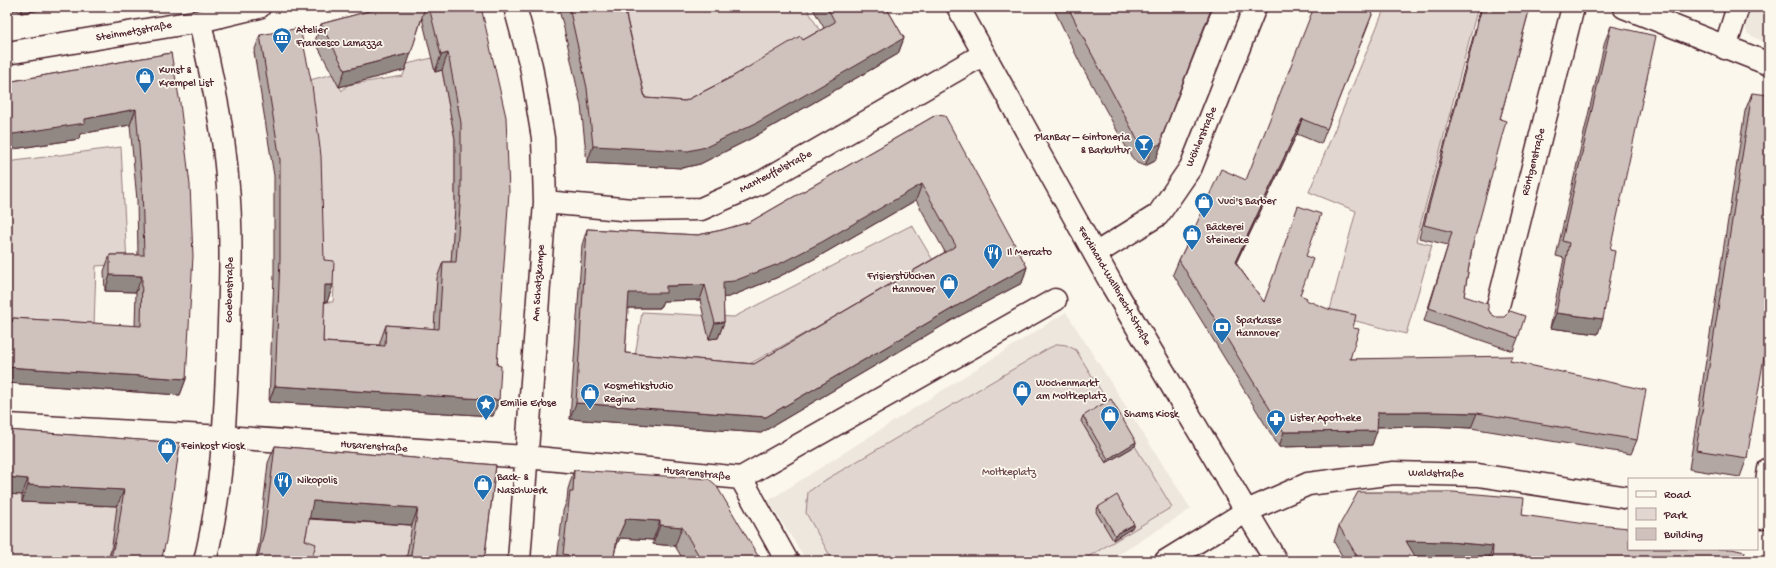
<svg xmlns="http://www.w3.org/2000/svg" width="1776" height="568" viewBox="0 0 1776 568" font-family="'Gochi Hand',sans-serif">
<rect width="100%" height="100%" fill="#fbf7ec"/>
<filter id="ink" filterUnits="userSpaceOnUse"><feTurbulence type="fractalNoise" baseFrequency=".025" numOctaves="2"/><feDisplacementMap in="SourceGraphic" scale="8" xChannelSelector="R" yChannelSelector="G"/><feConvolveMatrix kernelMatrix="1 2 1 2 8 2 1 2 1" color-interpolation-filters="sRGB"/></filter>
<g filter="url(#ink)">
<path fill="#eee7de" d="M1751 7H1769V42L1760 40 1748 34 1746 30V24Z
M1066 312 1191 509 1109 561H807L768 501Z"/>
<path fill="#e2d7d0" stroke="#967b7e" d="M642 7H806L820 31 680 105 646 101 626 14Z
M1385 7H1478L1416 241 1432 245 1406 334 1329 314 1356 211 1309 192Z
M432 58 435 72 442 70 455 139V208L450 279 436 334 379 362 317 358 319 302H333L334 287 327 286 318 277 302 82 333 74 342 91 347 85 403 76 407 64Z
M121 147 127 264 96 266 94 326 7 322V162Z
M912 225 934 262 744 367 634 363 642 312 734 317Z
M1058 344 1066 345 1076 350 1109 404 1081 421 1106 463 1135 446 1172 507 1081 561H833L806 513 808 492 827 479 1049 348Z
M7 494 22 495V502L102 506 124 503 114 534 108 561H7Z
M308 511 324 520 425 526 407 555 406 561H307L298 558Z
M1410 557 1443 558V561H1409Z"/>
<g fill="none" stroke-linecap="round" stroke-linejoin="round">
<g stroke="#4a1f2b" stroke-width="25">
<path id="minor" d="M515 7 531 66 543 138 545 202 519 561
M1624 7 1769 64
M200 21C210 72 223 124 227 176 233 234 230 293 228 351 225 421 222 492 205 561
M1725 48 1738 7
M7 53 200 21 259 7
M545 202 632 210 701 209 762 182 984 54
M1095 254 1158 215 1191 167 1255 7
M1495 318 1573 7
M7 425 224 437 527 457 741 478
M1247 511 1308 484 1394 473 1478 475 1629 498
M1761 518 1769 469
M787 561 741 478 1055 300"/>
</g>
<g stroke="#4a1f2b" stroke-width="25">
<path id="tertiary" d="M958 7 1112 285 1276 561
M1166 561 1247 511"/>
</g>
<use href="#minor" stroke="#fbf7ec" stroke-width="22"/>
<use href="#tertiary" stroke="#fbf7ec" stroke-width="22"/>
</g>
<path fill="#b2a7a2" stroke="#4a1f2b" fill-rule="evenodd" d="M7 7H61L21 13 17 10Z
M384 7H481L499 400 493 416 269 402 274 275V176L254 52 260 35 324 260 333 285 327 302H324L323 342 380 345V342L386 325 434 329 437 278 443 262H451L455 208V139L442 70 435 72 422 18 405 70 339 87 315 41 321 24Z
M558 7H624L645 98 685 101 803 40 824 28 812 7H886L904 38 898 54 752 138 700 164 682 168 587 163 581 105 563 24Z
M1053 7H1213L1162 137V143L1155 161 1145 166 1137 163 1131 156 1080 63Z
M1375 7 1321 144 1297 134 1236 263 1264 302 1306 256 1300 295 1306 300 1353 328 1350 359 1510 361 1637 440 1631 454 1471 428 1426 426 1377 427 1372 445 1279 447 1173 274 1179 260 1192 234 1246 180Z
M1481 7H1530L1500 119 1472 248 1464 296 1488 309 1491 314 1518 338 1513 351 1424 321 1448 245 1419 238Z
M1611 26 1610 250 1598 334 1550 328 1564 258 1556 256 1605 41Z
M171 53 186 379 180 395 7 383V322H11L13 318 135 326 136 292 105 291 104 271 110 255H138L137 200 130 125 80 134 79 139 7 150V82Z
M1752 93 1747 458 1740 477 1689 469 1745 111Z
M936 115 1027 267 1022 283 954 319 761 433 570 419 582 245 587 229 698 235 722 230 750 222ZM916 200 945 252 754 364 625 353 628 308H660L663 301 700 300 709 339 718 338 724 322 723 297H729L776 278 816 258Z
M1083 416 1136 442 1135 446 1106 463 1081 421Z
M7 430 180 443 161 561H108L112 547 117 506 22 502V495Z
M275 446 496 465 484 561H406L412 525 309 519 305 540 311 561H255L259 545 268 463Z
M574 470 761 561H684L675 546 653 544V540L620 538 616 546 613 561H557L563 511 567 500 568 489Z
M1098 507 1132 528 1113 540 1096 512Z
M1522 515 1743 561H1483L1443 558 1415 557 1418 561H1345L1334 542 1339 526Z"/>
<path fill="#918884" stroke="#4a1f2b" d="M7 7H18L17 10 7 11Z
M23 7H61L21 13Z
M1212 7 1159 145 1162 143 1155 161 1145 166 1152 148Z
M904 38 898 54 752 138 700 164 682 168 587 163 593 146Z
M411 53 405 70 339 87 345 70Z
M448 53 442 70 435 72 441 55Z
M136 109 130 125 80 134 79 139 7 150V135L85 119Z
M1302 119 1297 134 1229 277 1235 262Z
M922 184 916 200 816 258 776 278 729 297 717 298 723 282Z
M1027 267 1022 283 954 319 761 433 570 419 576 403 766 417 960 304Z
M110 275 142 276 136 292 105 291Z
M325 285H333L327 302H319Z
M705 285 700 300 663 301 660 308H624L629 293 666 286Z
M1556 313 1603 319 1598 334 1550 328Z
M724 322 718 338 709 339 715 323Z
M7 367 186 379 180 395 7 383Z
M275 386 499 400 493 416 269 402Z
M1378 412H1432L1477 413 1471 428 1426 426 1372 427Z
M1377 431 1372 445 1279 447 1284 432Z
M1136 442 1135 446 1106 463 1108 459Z
M7 477 28 479 22 495 7 494Z
M28 485 124 490 117 506 22 502Z
M313 501 418 508 412 525 306 518Z
M626 519 660 521 653 540 620 538 611 558 617 539Z
M1134 524 1132 528 1113 540 1115 535Z
M660 525 682 527 675 546 653 544Z
M1406 541 1449 542 1493 546 1488 561 1443 558 1400 557Z"/>
<path fill="#cfc2bc" stroke="#4a1f2b" fill-rule="evenodd" d="M384 7H425L411 53 345 70 321 24Z
M429 7H481L506 117 509 192 497 365 501 366 499 400 275 386 280 258V160L260 35 300 28 312 85 321 156 324 260 334 261 333 285H325L323 342 385 346 386 325 439 329 443 262H456L461 192V123L448 53 441 55Z
M569 7H624L645 98 685 101 732 77 800 36 803 40 835 22 827 7H886L904 38 758 122 706 147 688 151 593 146 587 88Z
M1068 7H1212L1162 136V143L1152 148 1144 146 1137 139 1087 45Z
M1314 7H1375L1327 129 1302 119 1235 262 1264 302 1298 206 1321 214 1306 256 1313 259 1300 295 1307 298 1306 300 1328 309 1356 315 1353 328 1359 329 1350 359 1512 356 1510 361 1646 390 1637 440 1477 413 1432 412H1378L1377 431 1284 432 1179 260 1192 234 1221 169 1246 180Z
M1482 7H1530L1500 119 1506 121 1472 248 1464 296 1488 304V309L1491 314 1496 317H1504L1510 311 1525 316 1518 338 1429 308 1452 232 1424 225Z
M1611 26 1656 36 1610 250 1615 251 1603 319 1556 313 1569 243 1562 241Z
M171 53 180 103 190 185 193 256 186 379 7 367V322H12L13 318 141 326 142 276 110 275V255H144L142 184 136 109 85 119V123L7 135V82Z
M1752 93 1769 95V327L1747 458 1696 450Z
M936 115 945 116 1027 267 960 304 766 417 576 403 587 229 698 235 722 230 750 222ZM922 184 956 246 754 364 625 353 629 293H666V286L705 285 715 323 724 322 723 282 734 281 781 263 822 242Z
M1111 399 1136 442 1108 459 1083 416Z
M7 430 180 443 166 541 161 561H110L118 530 124 490 28 485V479L7 477Z
M275 446 496 465 484 561H410L418 508 313 501 305 540 316 544 311 561H257L265 528Z
M574 470 709 479 716 485 761 561H702L682 527 660 525V521L626 519 617 539 613 561H567L568 555 563 554 570 492H573Z
M1358 492H1453L1524 498 1522 515 1586 524 1629 528V549H1732L1745 552 1743 561H1492L1493 546 1449 542 1406 541 1418 561H1360L1339 526Z
M1117 495 1134 524 1115 535 1098 507Z"/>
</g>
<defs>
<g id="museum-pin" transform="scale(1)"><path d="M0 17L-7.5 6A9.5 9.5 0 1 1 7.5 6Z" fill="#1f6fb2" stroke="#fbf7ec"/><path d="M0-6L6-3V-2H-6V-3ZM-5-1h2V3h-2ZM-1-1h2V3h-2ZM3-1h2V3H3ZM-6 4H6V6H-6Z" fill="#fff"/></g>
<g id="shop-pin" transform="scale(1)"><path d="M0 17L-7.5 6A9.5 9.5 0 1 1 7.5 6Z" fill="#1f6fb2" stroke="#fbf7ec"/><path d="M-5-2.5h2.3a2.7 3.5 0 0 1 5.4 0H5L5.5 6h-11ZM-1.5-2.5h3a1.5 2.3 0 0 0-3 0Z" fill="#fff"/></g>
<g id="bar-pin" transform="scale(1)"><path d="M0 17L-7.5 6A9.5 9.5 0 1 1 7.5 6Z" fill="#1f6fb2" stroke="#fbf7ec"/><path d="M-6-5H6L.8 .8V4.5H3.5V6h-7V4.5H-.8V.8Z" fill="#fff"/></g>
<g id="restaurant-pin" transform="scale(1)"><path d="M0 17L-7.5 6A9.5 9.5 0 1 1 7.5 6Z" fill="#1f6fb2" stroke="#fbf7ec"/><path d="M-5-6h1v4h1v-4h1v4h1v-4h1v5L-1.5 .5V6h-2V.5L-5-1ZM5-6V6H3V1.5H1.5Q1.5-4 5-6Z" fill="#fff"/></g>
<g id="bank-pin" transform="scale(1)"><path d="M0 17L-7.5 6A9.5 9.5 0 1 1 7.5 6Z" fill="#1f6fb2" stroke="#fbf7ec"/><path d="M-6-4H6V4H-6ZM0-2.3a2.3 2.3 0 1 0 0 4.6a2.3 2.3 0 1 0 0-4.6Z" fill="#fff"/></g>
<g id="sight-pin" transform="scale(1)"><path d="M0 17L-7.5 6A9.5 9.5 0 1 1 7.5 6Z" fill="#1f6fb2" stroke="#fbf7ec"/><path d="M0-6L1.8-2.2L6-1.7L2.9 1.2L3.7 5.4L0 3.3L-3.7 5.4L-2.9 1.2L-6-1.7L-1.8-2.2Z" fill="#fff"/></g>
<g id="pharmacy-pin" transform="scale(1)"><path d="M0 17L-7.5 6A9.5 9.5 0 1 1 7.5 6Z" fill="#1f6fb2" stroke="#fbf7ec"/><path d="M-2-6h4v4h4v4h-4v4h-4v-4h-4v-4h4Z" fill="#fff"/></g>
</defs>
<g fill-rule="evenodd">
<use href="#museum-pin" x="282" y="37"/>
<use href="#shop-pin" x="145" y="77"/>
<use href="#bar-pin" x="1144" y="144"/>
<use href="#shop-pin" x="1204" y="202"/>
<use href="#shop-pin" x="1192" y="234"/>
<use href="#restaurant-pin" x="993" y="253"/>
<use href="#shop-pin" x="949" y="283"/>
<use href="#bank-pin" x="1222" y="327"/>
<use href="#shop-pin" x="1022" y="390"/>
<use href="#shop-pin" x="590" y="393"/>
<use href="#sight-pin" x="486" y="404"/>
<use href="#shop-pin" x="1110" y="415"/>
<use href="#pharmacy-pin" x="1276" y="419"/>
<use href="#shop-pin" x="167" y="447"/>
<use href="#restaurant-pin" x="283" y="481"/>
<use href="#shop-pin" x="483" y="484"/>
</g>
<g text-anchor="middle" dominant-baseline="central" stroke-width="3.5" stroke-linejoin="round" paint-order="stroke">
<g font-size="11" fill="#4a1f2b" stroke="#fbf7ec" text-anchor="start">
<text x="296" y="31">Atelier<tspan x="296" dy="13">Francesco Lamazza</tspan></text>
<text x="159" y="71">Kunst &amp;<tspan x="159" dy="13">Krempel List</tspan></text>
<text x="1130" y="138" text-anchor="end">PlanBar – Gintoneria<tspan x="1130" dy="13">&amp; Barkultur</tspan></text>
<text x="1218" y="202">Vuci's Barber</text>
<text x="1206" y="228">Bäckerei<tspan x="1206" dy="13">Steinecke</tspan></text>
<text x="1007" y="253">Il Mercato</text>
<text x="935" y="277" text-anchor="end">Frisierstübchen<tspan x="935" dy="13">Hannover</tspan></text>
<text x="1236" y="321">Sparkasse<tspan x="1236" dy="13">Hannover</tspan></text>
<text x="1036" y="384">Wochenmarkt<tspan x="1036" dy="13">am Moltkeplatz</tspan></text>
<text x="604" y="387">Kosmetikstudio<tspan x="604" dy="13">Regina</tspan></text>
<text x="500" y="404">Emilie Erbse</text>
<text x="1124" y="415">Shams Kiosk</text>
<text x="1290" y="419">Lister Apotheke</text>
<text x="181" y="447">Feinkost Kiosk</text>
<text x="497" y="478">Back- &amp;<tspan x="497" dy="13">Naschwerk</tspan></text>
<text x="297" y="481">Nikopolis</text>
</g>
<g font-size="11" fill="#4a1f2b" stroke="#fbf7ec">
<text transform="translate(134 32) rotate(-10)">Steinmetzstraße</text>
<text transform="translate(1202 137) rotate(-67)">Wöhlerstraße</text>
<text transform="translate(1534 162) rotate(-76)">Röntgenstraße</text>
<text transform="translate(776 172) rotate(-28)">Manteuffelstraße</text>
<text transform="translate(539 283) rotate(-86)">Am Schatzkampe</text>
<text transform="translate(1114 286) rotate(60)">Ferdinand-Wallbrecht-Straße</text>
<text transform="translate(230 290) rotate(-89)">Goebenstraße</text>
<text transform="translate(374 447) rotate(4)">Husarenstraße</text>
<text transform="translate(697 474) rotate(6)">Husarenstraße</text>
<text transform="translate(1436 474) rotate(1)">Waldstraße</text>
</g>
<g font-size="11" fill="#704d54" stroke="#fbf7ec">
<text x="1009" y="473">Moltkeplatz</text>
</g>
</g>
<rect width="1776" height="568" fill="none" stroke="#fbf7ec" stroke-width="24"/>
<rect x="12" y="12" width="1752" height="544" fill="none" stroke="#4a1f2b" stroke-width="1.5" filter="url(#ink)"/>
<rect x="1628" y="478" width="130" height="72" fill="#fbf7ec" stroke="#b4a19f"/>
<rect x="1636" y="491" width="20" height="6" fill="#fbf7ec" stroke="#b4a19f"/>
<text x="1664" y="498" font-size="12" fill="#4a1f2b">Road</text>
<rect x="1636" y="508" width="20" height="12" fill="#e2d7d0" stroke="#b4a19f"/>
<text x="1664" y="518" font-size="12" fill="#4a1f2b">Park</text>
<rect x="1636" y="528" width="20" height="12" fill="#cfc2bc" stroke="#b4a19f"/>
<text x="1664" y="538" font-size="12" fill="#4a1f2b">Building</text>
</svg>
